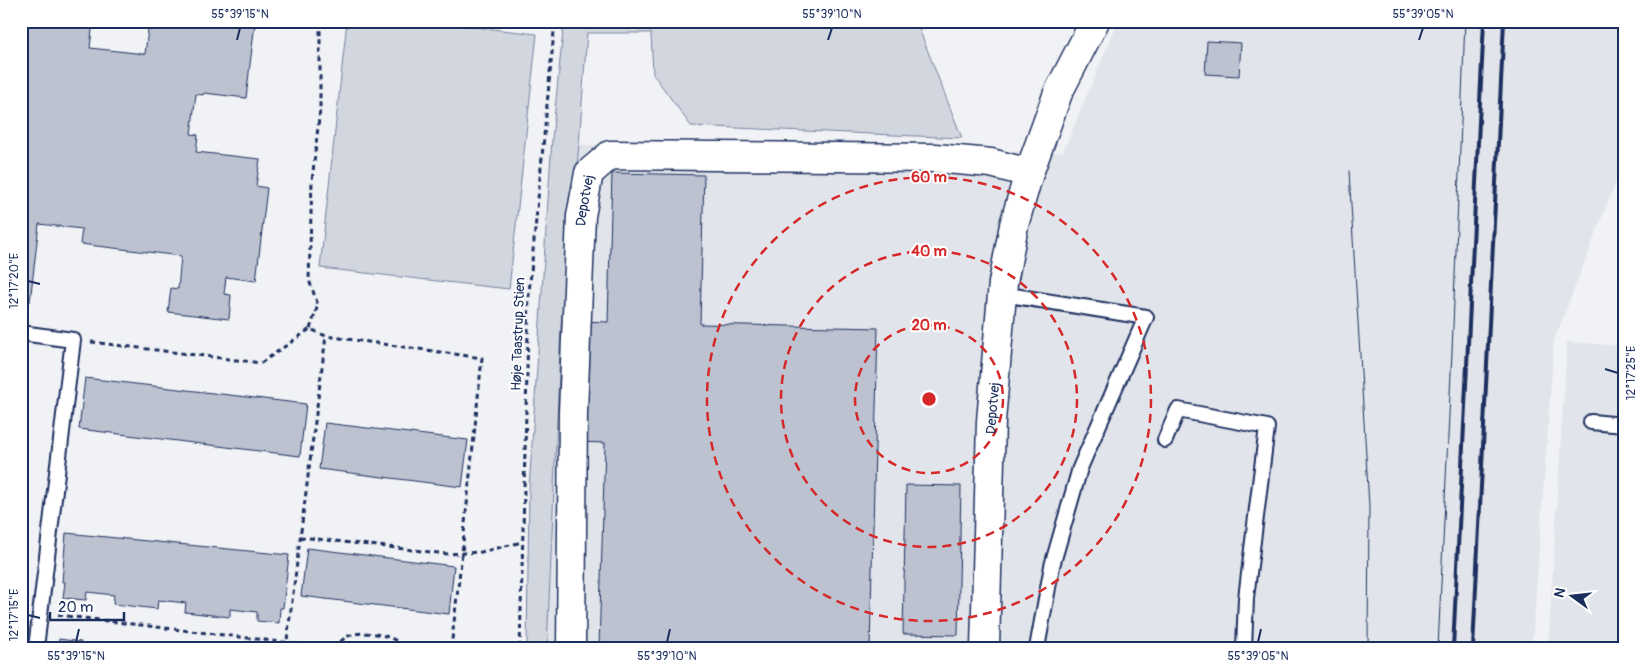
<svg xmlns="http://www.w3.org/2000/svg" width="1645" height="669" viewBox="0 0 1645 669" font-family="Pangolin,sans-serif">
<rect width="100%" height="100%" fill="#f1f2f5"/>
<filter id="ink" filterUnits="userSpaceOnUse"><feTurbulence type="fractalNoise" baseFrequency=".02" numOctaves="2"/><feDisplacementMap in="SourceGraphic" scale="10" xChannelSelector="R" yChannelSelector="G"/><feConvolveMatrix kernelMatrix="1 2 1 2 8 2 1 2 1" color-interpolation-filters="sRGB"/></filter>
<g filter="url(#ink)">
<path fill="#e1e4ea" d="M1120 21H1624V160L1554 341 1532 648H547L561 326 579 145 1063 152 1115 29Z
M1567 342 1624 346V648H1548Z"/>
<path fill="#d2d6df" stroke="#76829e" d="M347 21H423L537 34 509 289 320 268Z
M564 21H916L962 138 691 126 653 74 651 33H587L579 145 561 326 547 648H527L529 489 552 139Z"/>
<path fill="#bcc2d0" stroke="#1b2f5e" d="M21 21H93L90 48 145 54 149 21H242L255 23 246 98 204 93 203 95 196 94 191 134 198 135 196 152 260 159 256 186 267 188 256 281 226 277 224 294 231 295 229 319 168 312 171 288 178 289 181 256 80 244 82 229 39 224 30 302 21 301Z
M1207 41 1241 43 1239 76 1205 74Z
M612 173 704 175 700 324 878 328 870 648H599L605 443 578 442 581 321 608 322Z
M85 378 306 404 300 456 79 429Z
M325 423 468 440 462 487 319 469Z
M906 485 961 486 958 635 903 634Z
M66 533 289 555 283 608H280L279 623 257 621V612L230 609V617L185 612 186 603 158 600 157 609 113 604 114 595 87 592 86 600 63 598 65 582H62Z
M307 548 454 566 449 614 301 596Z
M59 639 81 642 80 648H58Z"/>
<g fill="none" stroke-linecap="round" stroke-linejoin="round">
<g stroke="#1b2f5e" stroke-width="18">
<path id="service" d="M1002 294 1146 317 1080 468 1052 566 1037 648
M21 333 73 340 36 648
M1591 422 1624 425
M1165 440 1178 410 1267 427 1246 598 1244 648"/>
</g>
<g stroke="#1b2f5e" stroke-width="31">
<g id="minor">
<path id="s1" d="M571 648 573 412 581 216 589 173 610 155 935 158 991 163 1029 173"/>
<path id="s2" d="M985 648 991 421 1003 283 1014 225 1029 173 1058 93 1095 21"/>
</g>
</g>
<path stroke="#1b2f5e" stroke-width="3" stroke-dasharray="5 4" stroke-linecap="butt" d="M310 329 318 305 309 280 312 181 320 109V24L318 21
M91 342 261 363 310 329 326 336 482 358 462 553 451 648
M300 537 448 554 481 552 522 542
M58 615 331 648
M286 648 326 336
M334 648C338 644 342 640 346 637 361 629 395 634 404 648
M520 648 529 293 555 21"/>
<use href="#service" stroke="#fff" stroke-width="14"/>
<use href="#minor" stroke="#fff" stroke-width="28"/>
<path stroke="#1b2f5e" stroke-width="1" d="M1349 171 1369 506 1368 648
M1438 648 1452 352 1465 21"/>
<path stroke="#1b2f5e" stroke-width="4" d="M1453 648 1484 21
M1473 648 1504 21"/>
</g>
</g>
<path fill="none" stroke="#1b2f5e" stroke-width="2" d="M237 40 240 28M828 40 832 28M1419 40 1423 28M28 281 40 284M1605 369 1618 373M28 615 40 618M76 642 79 629M667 642 670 629M1258 642 1261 629"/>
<g fill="none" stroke="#d62828" stroke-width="2.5" stroke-dasharray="9 6">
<circle cx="929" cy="399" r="74"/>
<circle cx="929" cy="399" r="148"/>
<circle cx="929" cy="399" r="222"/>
</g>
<g text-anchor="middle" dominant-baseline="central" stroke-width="4" stroke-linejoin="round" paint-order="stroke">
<g font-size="14" fill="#1b2f5e" stroke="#fff">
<text stroke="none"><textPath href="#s1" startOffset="448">Depotvej</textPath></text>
<text transform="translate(518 334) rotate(-88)">Høje Taastrup Stien</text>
<text stroke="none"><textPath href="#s2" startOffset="240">Depotvej</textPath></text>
</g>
</g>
<circle cx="929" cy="399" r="8" fill="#d62828" stroke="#fff" stroke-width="2.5"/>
<g font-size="15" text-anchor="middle" font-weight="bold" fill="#d62828" stroke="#fff" stroke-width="4" stroke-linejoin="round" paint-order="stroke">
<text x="929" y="182">60 m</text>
<text x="929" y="256">40 m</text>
<text x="929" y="330">20 m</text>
</g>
<rect width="1645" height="669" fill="none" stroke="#fff" stroke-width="55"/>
<g transform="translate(1572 596) rotate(285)" stroke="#ffffff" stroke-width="4" paint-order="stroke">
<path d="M0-4L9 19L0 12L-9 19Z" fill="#1b2f5e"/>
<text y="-8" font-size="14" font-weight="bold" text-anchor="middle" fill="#1b2f5e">N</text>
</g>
<path d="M50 612v8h74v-8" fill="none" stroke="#1b2f5e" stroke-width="2.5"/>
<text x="58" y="612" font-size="15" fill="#1b2f5e" stroke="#ffffff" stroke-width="4" paint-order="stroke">20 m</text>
<rect x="28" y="28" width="1590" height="614" fill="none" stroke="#1b2f5e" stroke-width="2"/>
<g font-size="12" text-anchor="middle" fill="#1b2f5e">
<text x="240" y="18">55°39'15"N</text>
<text x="832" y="18">55°39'10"N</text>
<text x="1423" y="18">55°39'05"N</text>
<text transform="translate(14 281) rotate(-90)" y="4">12°17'20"E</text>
<text transform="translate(1631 373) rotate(-90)" y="4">12°17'25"E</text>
<text transform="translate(14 615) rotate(-90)" y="4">12°17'15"E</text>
<text x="76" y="660">55°39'15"N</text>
<text x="667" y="660">55°39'10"N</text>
<text x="1258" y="660">55°39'05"N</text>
</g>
</svg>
